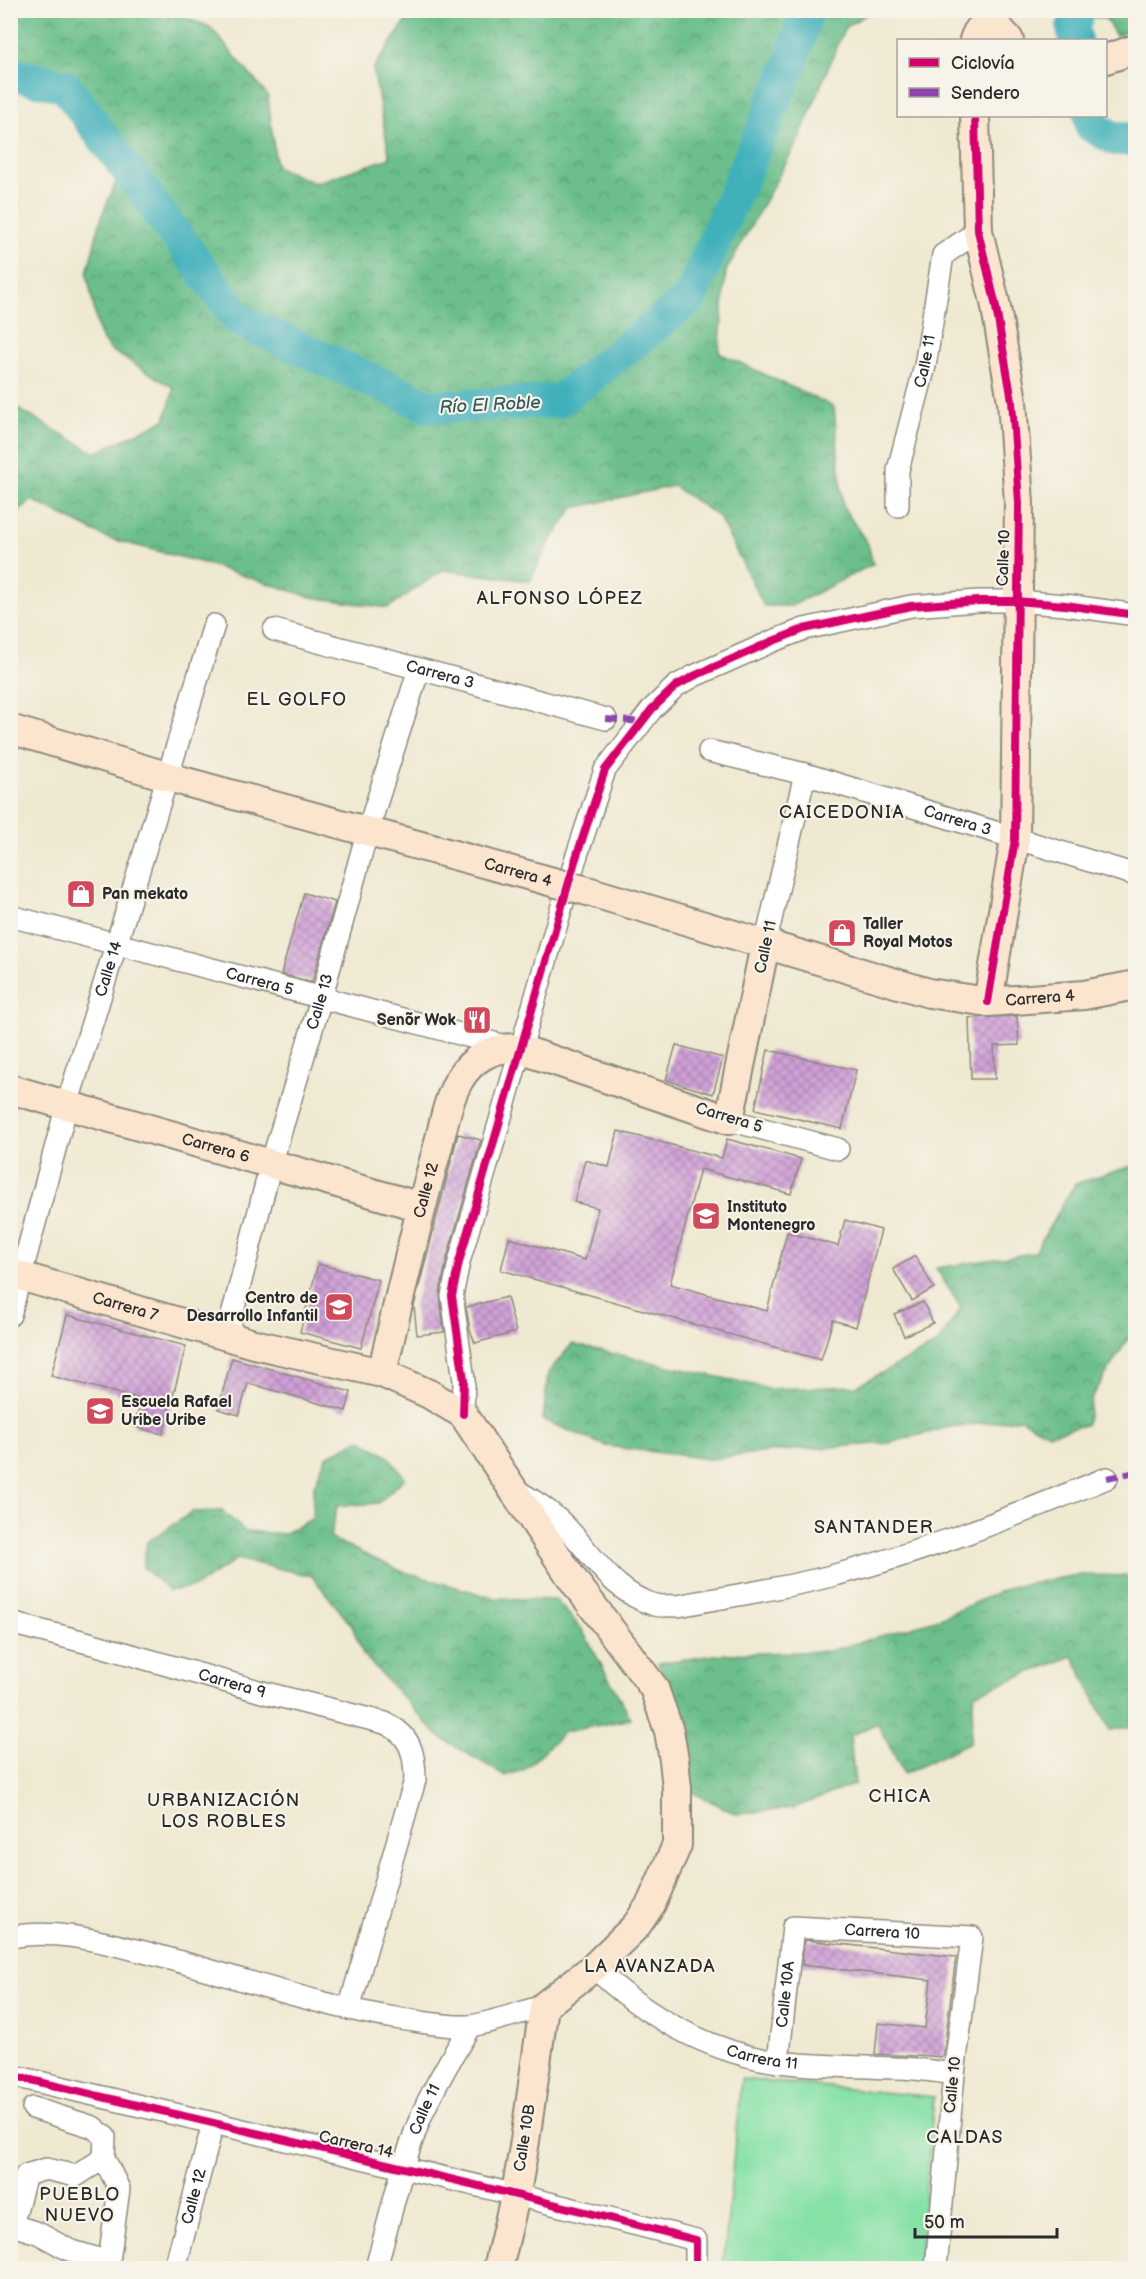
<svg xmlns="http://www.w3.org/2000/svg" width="1146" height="2279" viewBox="0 0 1146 2279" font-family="'Balsamiq Sans',sans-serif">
<defs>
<pattern id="forest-crowns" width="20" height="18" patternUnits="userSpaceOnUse" patternTransform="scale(1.5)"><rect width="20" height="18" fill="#6cbf8c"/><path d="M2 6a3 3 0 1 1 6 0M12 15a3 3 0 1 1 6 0" fill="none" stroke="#599b73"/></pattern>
<pattern id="building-cross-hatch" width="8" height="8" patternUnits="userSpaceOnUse" patternTransform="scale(1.5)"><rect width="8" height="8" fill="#d0a1d8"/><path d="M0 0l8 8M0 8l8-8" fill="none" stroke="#a983af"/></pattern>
</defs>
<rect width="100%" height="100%" fill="#f7f3e8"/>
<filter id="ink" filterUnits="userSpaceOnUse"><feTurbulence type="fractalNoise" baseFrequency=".0167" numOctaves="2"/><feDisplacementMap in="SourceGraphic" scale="12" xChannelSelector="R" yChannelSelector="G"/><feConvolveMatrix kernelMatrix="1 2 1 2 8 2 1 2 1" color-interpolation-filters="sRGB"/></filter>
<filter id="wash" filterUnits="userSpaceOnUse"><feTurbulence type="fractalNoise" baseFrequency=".008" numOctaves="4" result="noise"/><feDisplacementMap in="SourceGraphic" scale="24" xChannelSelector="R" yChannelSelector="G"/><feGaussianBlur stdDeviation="1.35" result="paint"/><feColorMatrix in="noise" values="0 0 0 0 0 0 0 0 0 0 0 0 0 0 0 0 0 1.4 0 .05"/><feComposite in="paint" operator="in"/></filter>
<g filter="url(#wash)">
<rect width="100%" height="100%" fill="#efe9d1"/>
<path fill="url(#forest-crowns)" stroke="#4c755c" stroke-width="1.5" d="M11 10 169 11 210 27 268 96 276 167 315 183 390 158 373 69 413 11H873L845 27 799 139 726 271 719 353 834 407 843 507 868 544 873 564 791 606H764L719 517 673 486 573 508 546 548 530 581 443 570 388 608 311 597 200 562 107 538 32 500 11 519V405L95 453 165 420 174 388 109 349 99 334 87 273 102 215 129 151 78 79 11 59Z
M1050 11H1135V28L1116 36 1106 19Z
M1135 1165V1330L1127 1340 1092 1397 1086 1425 1049 1434 1021 1419 950 1427 889 1443 776 1451 710 1459 606 1446 543 1420 548 1373 572 1344 771 1389 857 1386 937 1344 961 1308 936 1268 1034 1253 1075 1184Z
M360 1439 389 1457 405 1478 378 1503 337 1506 330 1538 401 1571 494 1598 556 1600 581 1628 631 1719 564 1732 525 1769 505 1776 438 1736 363 1654 352 1626 312 1576 237 1559 196 1586 169 1591 143 1567 147 1542 192 1512 222 1511 245 1531 283 1534 312 1519 314 1486 326 1457Z
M1077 1575 1135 1576V1726L1110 1730 1073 1656 974 1694 970 1742 904 1774 877 1723 850 1736 855 1784 794 1808 736 1814 690 1791 686 1767 688 1734 672 1689 657 1663 723 1654 829 1651 936 1620 1010 1587Z"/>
<path fill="#86e1a7" stroke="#588669" stroke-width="1.5" d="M741 2079 934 2097 919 2268H723Z"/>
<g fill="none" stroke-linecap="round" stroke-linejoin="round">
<path stroke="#40b0bb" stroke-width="34" d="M1075 40 1073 28 1078 10
M10 74 65 86 240 321 431 407 559 401 690 298 792 60 807 10
M1090 116 1092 126 1115 139H1136"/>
</g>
<g id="blocks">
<path fill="url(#building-cross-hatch)" d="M304 893 335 902 312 982 281 974Z
M1017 1016 1019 1045 994 1046 995 1079H971L969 1018Z
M676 1045 723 1058 713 1094 666 1080Z
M768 1050 856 1070 842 1129 755 1109Z
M618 1131 722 1158 727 1139 801 1159 791 1194 700 1169 670 1284 767 1311 787 1232 838 1246 845 1220 881 1230 856 1327 833 1320 821 1360 501 1270 509 1238 585 1260 598 1208 574 1202 585 1160 609 1167Z
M458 1134 481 1140 447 1258 440 1293 444 1332 417 1335 414 1306Z
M915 1256 934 1288 912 1301 893 1269Z
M318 1264 379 1280 361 1348 300 1332Z
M507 1297 516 1332 475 1343 470 1330 466 1307Z
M923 1302 933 1323 904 1336 894 1314Z
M67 1315 186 1346 163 1434 134 1427 141 1399 51 1376Z
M232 1358 351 1392 346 1411 248 1383 239 1415 218 1409Z
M804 1940 956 1957 943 2057 917 2055 916 2056 875 2054 878 2023 925 2028 931 1980 802 1965Z"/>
</g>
</g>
<g filter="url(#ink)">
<use href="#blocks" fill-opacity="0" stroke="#8d8a7e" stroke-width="1.5"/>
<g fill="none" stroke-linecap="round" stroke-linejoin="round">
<g stroke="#8d8a7e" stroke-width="24">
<g id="street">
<path id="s1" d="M898 506V470L925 366 943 255 978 231"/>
<path id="s2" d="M274 630 606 719"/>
<path id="s3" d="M709 751 805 774 1136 875"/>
<path id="s4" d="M10 916 509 1047"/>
<path d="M765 945 805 774"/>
<path d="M729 1120 838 1149"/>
<path id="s5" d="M10 1315 67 1105 214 625"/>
<path id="s6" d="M227 1335 271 1164 321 999 367 833 419 669"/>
<path d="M463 1414 464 1380 452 1296 459 1262 575 861 605 770 652 709 676 686 694 676 773 641 804 629 911 606 978 601H1016L1065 605 1136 615"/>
<path d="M514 1489C533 1500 551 1511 566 1527 593 1555 614 1594 655 1605 662 1607 671 1605 678 1606 729 1596 781 1589 831 1576 926 1552 1016 1515 1107 1478"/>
<path id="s7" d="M10 1623 93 1644 262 1692 385 1723C411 1735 415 1754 415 1780L349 2009"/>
<path d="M10 1937C53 1929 95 1940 136 1950 225 1972 311 2005 401 2019 423 2022 447 2027 469 2026 488 2024 524 2011 544 2006"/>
<path id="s8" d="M594 1967C643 2015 710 2053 779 2062 817 2067 856 2066 894 2068 914 2068 934 2071 954 2074"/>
<path id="s9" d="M778 2062 793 1927 972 1937 954 2074 936 2268"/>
<path d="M10 2075C239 2130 469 2181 696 2240V2268"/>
<path d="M33 2108 93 2127 105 2137 104 2158 119 2189 108 2268"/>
<path d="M104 2158 76 2176 46 2169 26 2175 12 2225 38 2233 69 2250 109 2262"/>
<path id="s10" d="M175 2268 213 2124"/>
<path id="s11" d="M376 2268C390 2218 401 2167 420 2119 433 2087 453 2056 470 2026"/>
</g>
</g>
<g stroke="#8d8a7e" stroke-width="32">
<g id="secondary">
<path d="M974 40C981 17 998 25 1009 40"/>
<path d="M1106 59 1136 49"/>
<path d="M975 116 978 231 995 302 1012 401 1019 503 1015 839 988 1002"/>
<path id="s12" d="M10 729 186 782 553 882"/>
<path id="s13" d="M584 890 929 993 988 1002 1084 995 1136 985"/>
<path id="s14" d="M10 1089 421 1207"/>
<path id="s15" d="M10 1273 254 1344 382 1373 429 1394 463 1414 571 1577 654 1688 669 1731 674 1760 677 1788V1845L651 1904 636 1926 594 1967 544 2006 525 2141 516 2193 498 2268"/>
<path id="s16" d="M382 1373C399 1299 416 1224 437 1150 443 1128 447 1101 459 1080 472 1058 494 1045 520 1049L729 1120 765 945"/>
</g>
</g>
<use href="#street" stroke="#fff" stroke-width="21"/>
<use href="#secondary" stroke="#fbe5cf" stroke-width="28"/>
<g stroke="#8d8a7e" stroke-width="32" stroke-linecap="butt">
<path id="secondary-bridge" d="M553 882 584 890"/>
</g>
<use href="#secondary-bridge" stroke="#fbe5cf" stroke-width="28"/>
<path stroke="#8e44ad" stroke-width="6" stroke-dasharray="12 6" stroke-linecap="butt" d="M606 719 643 722
M1107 1478 1136 1472"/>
<g stroke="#f7f3e8" stroke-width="11">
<path id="cycleway" d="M975 116 978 231 995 302 1012 401 1019 503 1015 839 988 1002
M463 1414 464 1380 452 1296 459 1262 575 861 605 770 652 709 676 686 694 676 773 641 804 629 911 606 978 601H1016L1065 605 1136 615
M10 2075C239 2130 469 2181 696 2240V2268"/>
</g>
<use href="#cycleway" stroke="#d6006c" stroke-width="8"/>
</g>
</g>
<defs>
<g id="shop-square" transform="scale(1.5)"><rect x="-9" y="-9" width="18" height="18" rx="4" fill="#d1495b" stroke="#f7f3e8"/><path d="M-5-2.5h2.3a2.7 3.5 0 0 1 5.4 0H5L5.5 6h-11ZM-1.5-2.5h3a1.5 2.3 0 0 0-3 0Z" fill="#fff"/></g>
<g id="restaurant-square" transform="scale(1.5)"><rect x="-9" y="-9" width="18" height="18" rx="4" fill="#d1495b" stroke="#f7f3e8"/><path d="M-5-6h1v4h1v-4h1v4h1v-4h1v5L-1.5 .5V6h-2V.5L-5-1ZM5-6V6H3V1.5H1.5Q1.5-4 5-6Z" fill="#fff"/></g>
<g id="university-square" transform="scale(1.5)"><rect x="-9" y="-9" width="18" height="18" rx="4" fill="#d1495b" stroke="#f7f3e8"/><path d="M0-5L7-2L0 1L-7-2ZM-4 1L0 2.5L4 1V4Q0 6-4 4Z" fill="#fff"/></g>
<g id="school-square" transform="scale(1.5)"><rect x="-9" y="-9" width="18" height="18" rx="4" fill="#d1495b" stroke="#f7f3e8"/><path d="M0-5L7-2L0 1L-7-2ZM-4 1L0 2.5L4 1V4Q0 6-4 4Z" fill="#fff"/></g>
</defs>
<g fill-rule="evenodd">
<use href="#shop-square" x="81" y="894"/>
<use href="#shop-square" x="842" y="933"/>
<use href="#restaurant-square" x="477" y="1020"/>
<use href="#university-square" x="706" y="1216"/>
<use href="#school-square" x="339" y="1307"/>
<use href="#school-square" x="100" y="1411"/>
</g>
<g text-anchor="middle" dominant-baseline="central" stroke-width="4.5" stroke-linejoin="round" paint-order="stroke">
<g font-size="16" fill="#2b2b2b" stroke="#f7f3e8">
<text stroke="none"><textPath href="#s1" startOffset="148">Calle 11</textPath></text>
<text transform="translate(1004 558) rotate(-88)">Calle 10</text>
<text stroke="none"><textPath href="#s2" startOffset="172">Carrera 3</textPath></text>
<text stroke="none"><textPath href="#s3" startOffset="258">Carrera 3</textPath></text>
<text stroke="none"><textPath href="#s12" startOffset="528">Carrera 4</textPath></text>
<text transform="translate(766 947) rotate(-78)">Calle 11</text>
<text stroke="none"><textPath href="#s5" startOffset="360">Calle 14</textPath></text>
<text stroke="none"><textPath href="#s4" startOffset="258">Carrera 5</textPath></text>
<text stroke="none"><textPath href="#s13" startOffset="472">Carrera 4</textPath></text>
<text stroke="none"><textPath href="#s6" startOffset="346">Calle 13</textPath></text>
<text transform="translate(729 1118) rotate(17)">Carrera 5</text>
<text stroke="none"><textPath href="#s14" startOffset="214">Carrera 6</textPath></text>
<text stroke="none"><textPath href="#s16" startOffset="188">Calle 12</textPath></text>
<text stroke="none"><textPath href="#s15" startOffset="120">Carrera 7</textPath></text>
<text stroke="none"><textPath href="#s7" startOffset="230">Carrera 9</textPath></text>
<text stroke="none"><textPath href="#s9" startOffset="225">Carrera 10</textPath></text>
<text stroke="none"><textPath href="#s9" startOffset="68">Calle 10A</textPath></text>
<text stroke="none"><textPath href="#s8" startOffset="194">Carrera 11</textPath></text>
<text transform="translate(953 2085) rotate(-84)">Calle 10</text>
<text stroke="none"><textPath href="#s11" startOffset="166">Calle 11</textPath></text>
<text transform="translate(525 2138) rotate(-81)">Calle 10B</text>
<text transform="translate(356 2145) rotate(13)">Carrera 14</text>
<text stroke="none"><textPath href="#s10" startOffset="74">Calle 12</textPath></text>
</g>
<g font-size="16" font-weight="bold" fill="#2b2b2b" stroke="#f7f3e8" text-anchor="start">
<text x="102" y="894">Pan mekato</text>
<text x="863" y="924">Taller<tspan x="863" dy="18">Royal Motos</tspan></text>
<text x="456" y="1020" text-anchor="end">Senõr Wok</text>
<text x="727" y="1207">Instituto<tspan x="727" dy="18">Montenegro</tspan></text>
<text x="318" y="1298" text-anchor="end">Centro de<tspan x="318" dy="18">Desarrollo Infantil</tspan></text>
<text x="121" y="1402">Escuela Rafael<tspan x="121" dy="18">Uribe Uribe</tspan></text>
</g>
<g font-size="18" font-style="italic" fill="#325a5d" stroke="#f7f3e8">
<text transform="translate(490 405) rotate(-3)">Río El Roble</text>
</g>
<g font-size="18" letter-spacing="1.5" fill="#2b2b2b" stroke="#f7f3e8">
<text x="560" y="598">ALFONSO LÓPEZ</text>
<text x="297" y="699">EL GOLFO</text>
<text x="842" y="812">CAICEDONIA</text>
<text x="874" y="1527">SANTANDER</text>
<text x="900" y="1796">CHICA</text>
<text x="224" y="1800">URBANIZACIÓN<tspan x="224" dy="21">LOS ROBLES</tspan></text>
<text x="650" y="1966">LA AVANZADA</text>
<text x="965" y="2137">CALDAS</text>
<text x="80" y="2194">PUEBLO<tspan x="80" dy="21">NUEVO</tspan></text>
</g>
</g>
<rect width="1146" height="2279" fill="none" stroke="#f7f3e8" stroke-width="36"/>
<rect x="897" y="39" width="210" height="78" fill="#f7f3e8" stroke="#a5a39c" stroke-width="1.5"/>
<rect x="909" y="58" width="30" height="9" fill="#d6006c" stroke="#a5a39c" stroke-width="1.5"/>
<text x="951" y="69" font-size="18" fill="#2b2b2b">Ciclovía</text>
<rect x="909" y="88" width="30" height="9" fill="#8e44ad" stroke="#a5a39c" stroke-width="1.5"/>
<text x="951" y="99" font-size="18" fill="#2b2b2b">Sendero</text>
<path d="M915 2228v9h142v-9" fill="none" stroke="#2b2b2b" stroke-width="3"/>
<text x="924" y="2228" font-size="18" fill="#2b2b2b" stroke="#f7f3e8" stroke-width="4.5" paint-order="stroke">50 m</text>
</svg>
